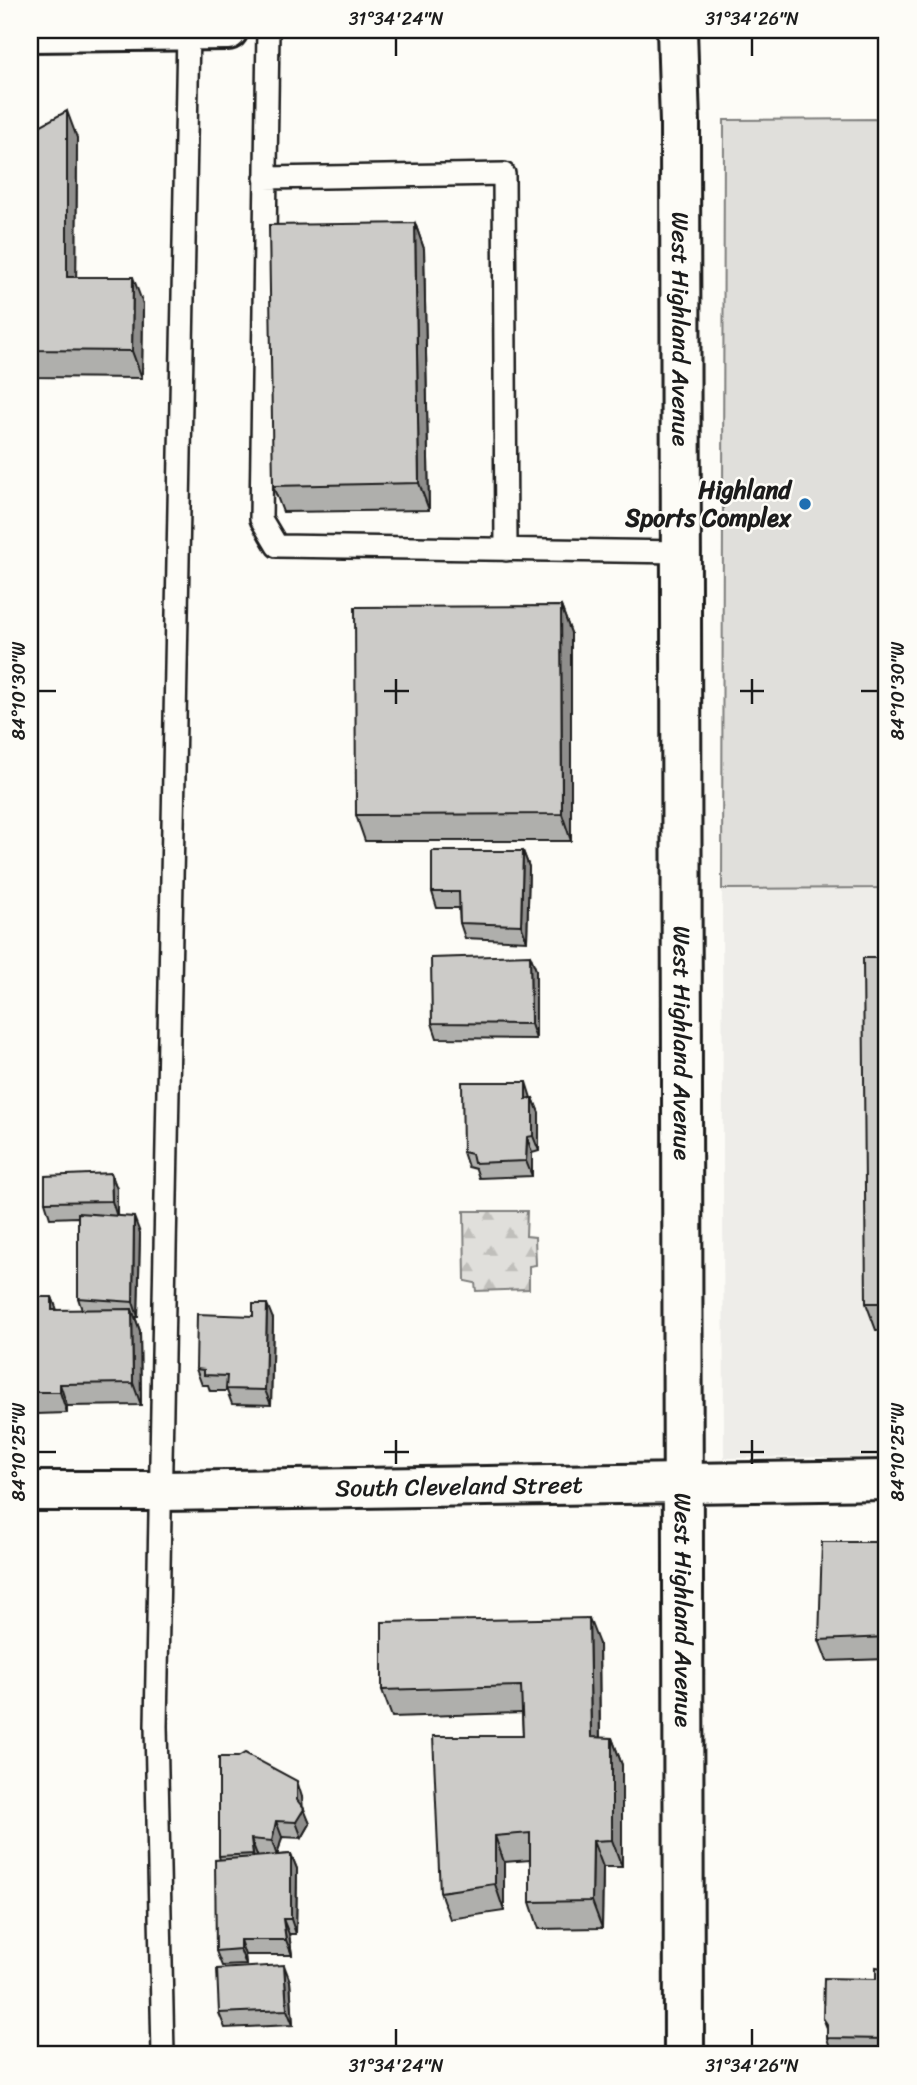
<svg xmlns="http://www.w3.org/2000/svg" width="917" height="2085" viewBox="0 0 917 2085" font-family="Sriracha,sans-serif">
<defs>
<pattern id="forest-firs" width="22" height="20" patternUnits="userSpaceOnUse" patternTransform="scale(1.75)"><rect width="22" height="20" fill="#e0dfdb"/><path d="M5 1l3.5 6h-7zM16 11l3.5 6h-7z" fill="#c0bfbb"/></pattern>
</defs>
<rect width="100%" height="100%" fill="#fdfcf7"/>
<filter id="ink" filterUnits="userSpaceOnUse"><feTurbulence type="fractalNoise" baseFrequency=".0143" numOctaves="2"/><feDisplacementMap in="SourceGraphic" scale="14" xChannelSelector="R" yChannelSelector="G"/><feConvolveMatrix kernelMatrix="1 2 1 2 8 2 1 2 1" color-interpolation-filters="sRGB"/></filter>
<g filter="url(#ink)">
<path fill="#eeede9" d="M887 888V1457L724 1458 722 889Z"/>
<path fill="url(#forest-firs)" stroke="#7e7e7c" stroke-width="2" d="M464 1211H527L526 1236 535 1237 536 1265 529 1266V1289L476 1291 475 1283 465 1281Z"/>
<path fill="#e0dfdb" stroke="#7e7e7c" stroke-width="2" d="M887 119V888L722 889 724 120Z"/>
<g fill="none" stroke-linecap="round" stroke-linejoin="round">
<g stroke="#1c1c1c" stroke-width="26">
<path id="service" d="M268 30 261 519 277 546 681 552
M265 178 504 174 506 550
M163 2055 156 1726 188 31"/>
</g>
<g stroke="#1c1c1c" stroke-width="44">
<g id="minor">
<path id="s1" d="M30 1491H162L887 1480"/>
</g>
</g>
<g stroke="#1c1c1c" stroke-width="44">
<g id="tertiary">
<path id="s2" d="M677 30 680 123 684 2055"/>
</g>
</g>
<g stroke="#1c1c1c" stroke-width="44">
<path id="primary" d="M30 32 228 30"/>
</g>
<use href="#service" stroke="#fdfcf7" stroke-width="21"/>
<use href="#minor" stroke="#fdfcf7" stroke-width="38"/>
<use href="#tertiary" stroke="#fdfcf7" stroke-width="38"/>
<use href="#primary" stroke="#fdfcf7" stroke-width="38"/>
</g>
<path fill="#afafac" stroke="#1c1c1c" stroke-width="2" d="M30 131 77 138 76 277 143 304 142 378 30 377Z
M415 223 424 249 429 510 283 512 273 486Z
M561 606 571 633V841H365L356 815Z
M523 851 529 867 527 941 465 938 460 923 459 908H437L432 892Z
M530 955 536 970V1039L437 1038 432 1023Z
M887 958V1330H876L866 1303Z
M531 1098H533L539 1113V1151L532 1153V1176L479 1178 476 1169 468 1167 463 1152Z
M111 1173 117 1189V1216L140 1233 138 1317H135L140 1331 141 1405 67 1406V1413L36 1414 30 1397V1297H52L57 1310H82L78 1298V1217L50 1218 45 1202Z
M273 1319 271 1405 232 1404 227 1391H210L208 1385H202L196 1369Z
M887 1542V1659L827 1661 819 1640Z
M599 1644 600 1738H612L622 1765V1867H603L602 1928 539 1929 530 1902V1860L504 1862V1911L450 1919 440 1892 523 1736 522 1713 392 1717 382 1690Z
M238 1757 302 1797V1807L310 1824 302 1838 282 1837 277 1855 291 1854 297 1869 296 1934H289L292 1955H245L246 1965 222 1966 216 1951 220 1860 219 1856Z
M887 1961V2055L832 2054 827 2038V2028L823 2018 876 1979Z
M290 1981 293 2025 225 2028 219 2013Z"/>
<path fill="#8f8e8c" stroke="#1c1c1c" stroke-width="2" d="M67 111 77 138 76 304 67 277Z
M415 223 424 249 429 510 419 483Z
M133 277 143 304 142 378 132 351Z
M561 606 571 633V841L562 814Z
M523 851 529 867 527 941 521 925Z
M530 955 536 970V1039L531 1024Z
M526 1082 531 1098 526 1099Z
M533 1098 539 1113V1151L533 1136Z
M527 1137 532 1153V1176L526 1161Z
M111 1173 117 1189V1217L112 1201Z
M134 1217 140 1233 138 1317 133 1302Z
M52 1297 60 1319 52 1310Z
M267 1304 273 1319 271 1405 265 1390Z
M132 1309 140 1331 141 1405 133 1383Z
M60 1384 67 1406V1413L60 1392Z
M589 1618 599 1644 600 1764 591 1737Z
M612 1738 622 1765V1867L612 1840Z
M297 1781 302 1797 303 1811 304 1809 310 1824 302 1838 296 1822 297 1800Z
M276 1821 282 1837 277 1856 272 1841Z
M495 1836 504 1862V1911L495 1884Z
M251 1839 257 1855 259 1869 253 1854Z
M593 1841 603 1867 602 1928 592 1901Z
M291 1854 297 1869 296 1934 291 1919Z
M283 1919 289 1934 292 1955 286 1940Z
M240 1940 245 1955 246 1965 240 1949Z
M284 1965 290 1981 293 2025 287 2010Z"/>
<path fill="#cccbc8" stroke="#1c1c1c" stroke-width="2" d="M67 111V277H133L132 351 30 350V131Z
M415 223 419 483 273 486 269 225Z
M561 606 562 814 356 815 355 607Z
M432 851H523L521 925 460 923 459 892H432Z
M530 955 531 1024 432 1023 431 958Z
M863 958H887V1303H866Z
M462 1082H526V1099L533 1098V1136L527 1137 526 1161 474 1163 472 1154 463 1152Z
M111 1173 112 1201 45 1202V1176Z
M78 1213 134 1217 133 1302 78 1298Z
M30 1297H52V1310L132 1309 133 1383 60 1384V1392H30Z
M253 1304H267L265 1390 226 1389 227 1376 204 1375V1370L196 1369 197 1314 253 1316Z
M822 1542H887V1637L819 1640Z
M589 1618 591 1737 612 1738V1840L593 1841 592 1901 530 1902V1833L495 1836V1884L440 1892 433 1736H523L521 1686 382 1690V1622Z
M245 1753 297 1781V1800L304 1809 296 1822 276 1821 272 1841 251 1839 253 1854 219 1856V1757H238Z
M291 1854V1919H283L286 1940H240V1949L216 1951 215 1860Z
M883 1960 887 1961V2039L827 2038V2024L823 2018 824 1978 876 1979V1967L883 1968Z
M284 1965 287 2010 219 2013 217 1969Z"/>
</g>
<path fill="none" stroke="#1c1c1c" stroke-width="2.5" d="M396 38V56M752 38V56M396 679V704M752 679V704M38 691H56M384 691H409M740 691H764M861 691H878M396 1440V1464M752 1440V1464M38 1452H56M384 1452H409M740 1452H764M861 1452H878M396 2029V2046M752 2029V2046"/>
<circle fill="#1f6fb2" stroke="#fdfcf7" stroke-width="2.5" cx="805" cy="504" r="7"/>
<g text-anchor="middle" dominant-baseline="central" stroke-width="5" stroke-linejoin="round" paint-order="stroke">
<g font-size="24" fill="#1c1c1c" stroke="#fdfcf7">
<text stroke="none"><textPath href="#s2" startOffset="299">West Highland Avenue</textPath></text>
<text stroke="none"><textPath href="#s2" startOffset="1013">West Highland Avenue</textPath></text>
<text stroke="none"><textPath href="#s1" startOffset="429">South Cleveland Street</textPath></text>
<text stroke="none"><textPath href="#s2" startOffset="1580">West Highland Avenue</textPath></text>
</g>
<g font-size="24" font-weight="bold" fill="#1c1c1c" stroke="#fdfcf7" text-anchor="end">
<text x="791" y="490">Highland<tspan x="791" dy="28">Sports Complex</tspan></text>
</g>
</g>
<rect width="917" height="2085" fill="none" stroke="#fdfcf7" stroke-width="77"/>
<rect x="38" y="38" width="840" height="2008" fill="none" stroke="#1c1c1c" stroke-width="2.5"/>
<g font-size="18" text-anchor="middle" fill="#1c1c1c">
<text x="396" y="25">31°34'24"N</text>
<text x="752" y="25">31°34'26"N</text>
<text transform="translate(19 691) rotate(-90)" y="6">84°10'30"W</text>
<text transform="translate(898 691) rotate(-90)" y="6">84°10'30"W</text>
<text transform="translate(898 1452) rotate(-90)" y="6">84°10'25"W</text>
<text transform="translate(19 1452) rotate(-90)" y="6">84°10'25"W</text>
<text x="396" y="2072">31°34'24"N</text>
<text x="752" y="2072">31°34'26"N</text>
</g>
</svg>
